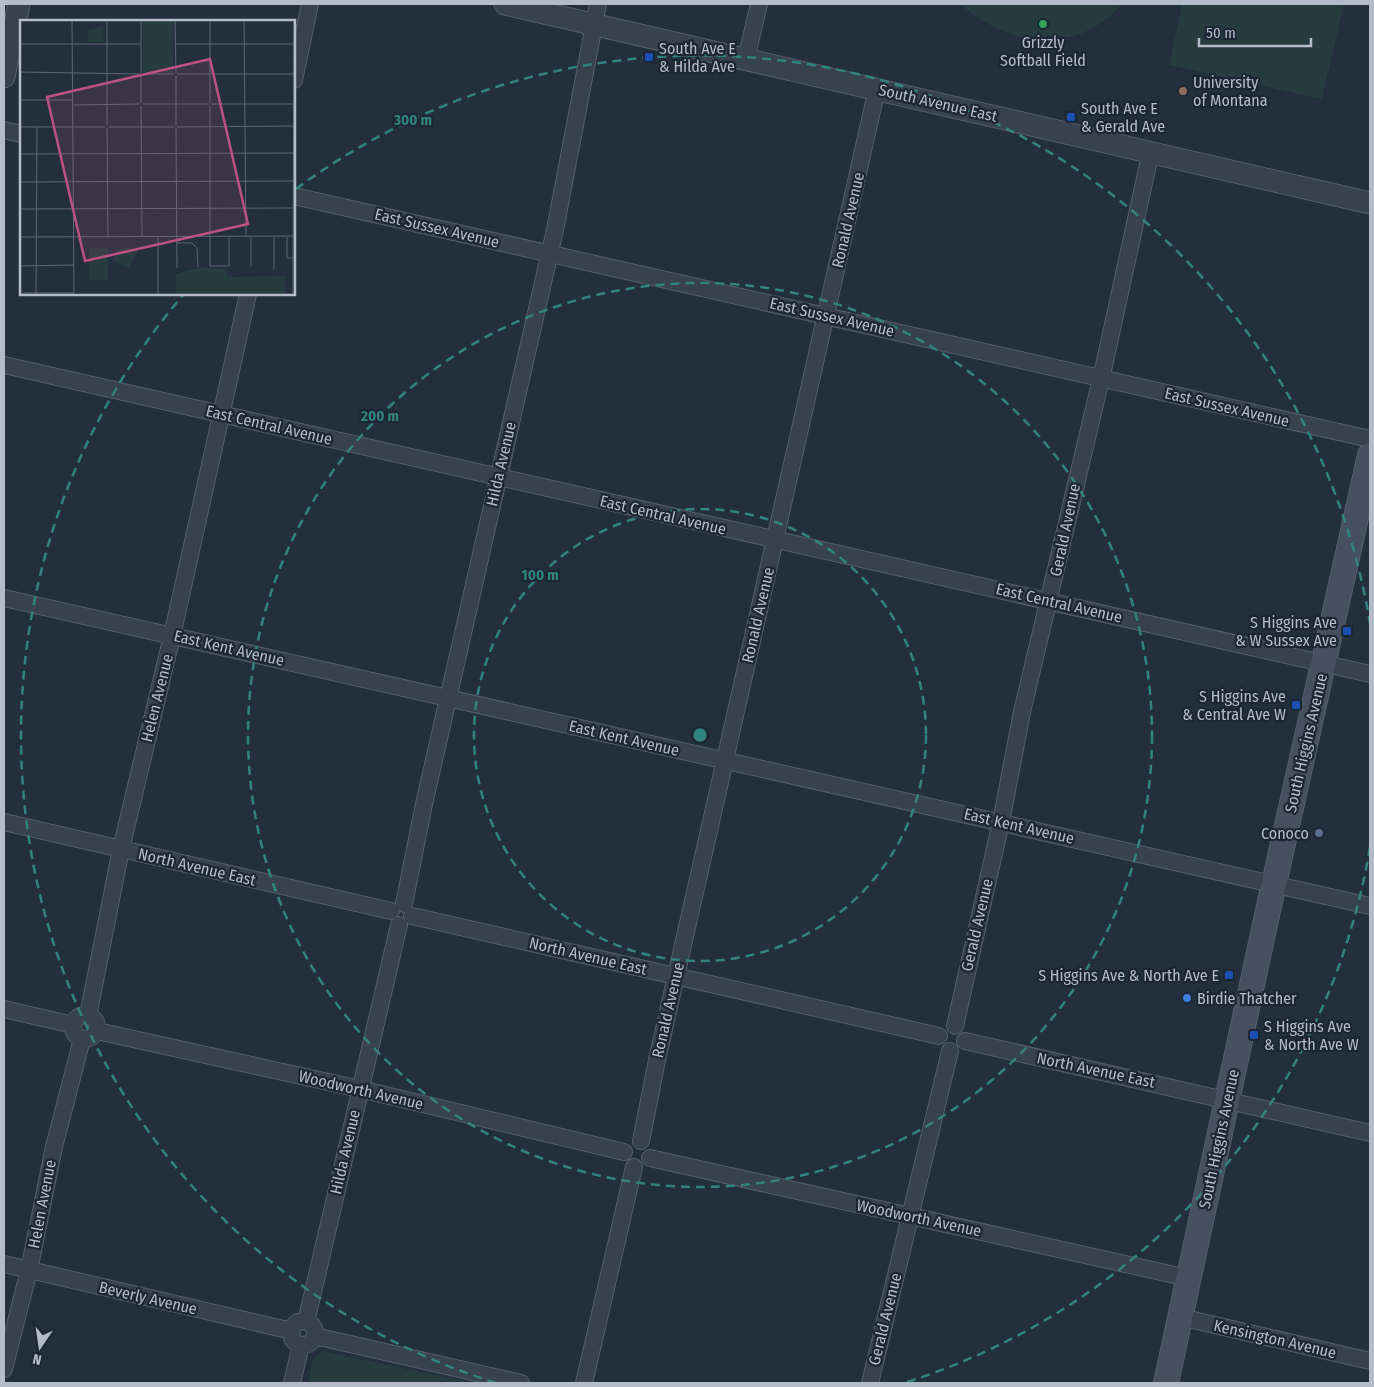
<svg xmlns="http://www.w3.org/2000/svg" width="1374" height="1387" viewBox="0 0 1374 1387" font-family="'Fira Sans Condensed',sans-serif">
<rect width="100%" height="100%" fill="#242f3e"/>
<path fill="#263c3f" d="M960 4H1122C1077 56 1008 47 960 4Z
M1182 4H1344L1322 99 1169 65Z
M323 1351 473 1383H308L313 1359Z"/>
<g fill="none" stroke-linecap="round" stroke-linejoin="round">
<g stroke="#565f6c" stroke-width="18">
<path id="minor" d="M746 59 759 4
M294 80 310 4
M4 130 21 134
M294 196 1370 439
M4 365 1370 674
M4 598 1370 906
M4 822 391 911
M404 904 424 804 555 230 598 4
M412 916 939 1036
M4 1009 73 1025
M73 1027a12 12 0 1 1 24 0a12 12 0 1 1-24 0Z
M88 1016 121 849 172 636 248 294
M955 1026 1001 822 1022 712 1101 379 1151 151
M97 1031 360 1089 624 1152
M965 1041 1370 1133
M641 1141 657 1060 877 89
M650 1158 1188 1278
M4 1264 292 1331
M1180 1317 1370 1361
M291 1333a12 12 0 1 1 24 0a12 12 0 1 1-24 0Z
M306 1322 399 925
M315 1336 521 1383
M4 1369 29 1270 54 1147 82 1039
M292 1383 301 1345
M584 1383 634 1167
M870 1383 950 1051"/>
</g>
<g stroke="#565f6c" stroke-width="23">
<path id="tertiary" d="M505 4 1370 203
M4 77 19 4"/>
</g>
<g stroke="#565f6c" stroke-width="26">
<path id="secondary" d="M1166 1383 1269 906 1370 455"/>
</g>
<use href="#minor" stroke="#38414e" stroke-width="16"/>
<use href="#tertiary" stroke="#38414e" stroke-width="21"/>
<use href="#secondary" stroke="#465061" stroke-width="24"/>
</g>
<g fill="none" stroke="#308480" stroke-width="2.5" stroke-dasharray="9 6">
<circle cx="700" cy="735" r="226"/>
<circle cx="700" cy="735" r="452"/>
<path d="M1370 847A679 679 0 0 1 904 1383M496 1383A679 679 0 0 1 184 294M296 189A679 679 0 0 1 1370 623"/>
</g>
<circle fill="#2e9e5b" stroke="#1d2633" stroke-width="2" cx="1043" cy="24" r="5"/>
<g fill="#1a4fb4" stroke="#1d2633" stroke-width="2">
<rect x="644" y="52" width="10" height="10" rx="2.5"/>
<rect x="1066" y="112" width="10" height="10" rx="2.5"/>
<rect x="1342" y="626" width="10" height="10" rx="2.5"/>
<rect x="1291" y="700" width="10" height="10" rx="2.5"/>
<rect x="1224" y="970" width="10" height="10" rx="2.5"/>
<rect x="1249" y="1030" width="10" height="10" rx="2.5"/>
</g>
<circle fill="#8d6e63" stroke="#1d2633" stroke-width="2" cx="1183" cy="91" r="5"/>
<circle fill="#5c6f8a" stroke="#1d2633" stroke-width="2" cx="1319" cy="833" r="5"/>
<circle fill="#3f7fe0" stroke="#1d2633" stroke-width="2" cx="1187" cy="998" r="5"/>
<g text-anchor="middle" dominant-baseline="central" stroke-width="4.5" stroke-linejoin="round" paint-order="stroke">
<g font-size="16" fill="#b4bcc9" stroke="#1d2633" text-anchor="start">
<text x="1043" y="42" text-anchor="middle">Grizzly<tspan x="1043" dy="18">Softball Field</tspan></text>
<text x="659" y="48">South Ave E<tspan x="659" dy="18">&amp; Hilda Ave</tspan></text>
<text x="1193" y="82">University<tspan x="1193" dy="18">of Montana</tspan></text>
<text x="1081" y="108">South Ave E<tspan x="1081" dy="18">&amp; Gerald Ave</tspan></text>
<text x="1337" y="622" text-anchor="end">S Higgins Ave<tspan x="1337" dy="18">&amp; W Sussex Ave</tspan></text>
<text x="1286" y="696" text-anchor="end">S Higgins Ave<tspan x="1286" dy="18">&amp; Central Ave W</tspan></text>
<text x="1309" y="833" text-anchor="end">Conoco</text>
<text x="1219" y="975" text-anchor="end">S Higgins Ave &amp; North Ave E</text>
<text x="1197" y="998">Birdie Thatcher</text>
<text x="1264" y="1026">S Higgins Ave<tspan x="1264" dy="18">&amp; North Ave W</tspan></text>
</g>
<g font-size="16" fill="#b4bcc9" stroke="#1d2633">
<text transform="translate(938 103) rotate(13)">South Avenue East</text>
<text transform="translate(848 220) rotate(-77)">Ronald Avenue</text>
<text transform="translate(437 228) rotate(13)">East Sussex Avenue</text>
<text transform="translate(832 317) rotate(13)">East Sussex Avenue</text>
<text transform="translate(1227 407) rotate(13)">East Sussex Avenue</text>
<text transform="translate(269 425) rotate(13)">East Central Avenue</text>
<text transform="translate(501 464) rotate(-77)">Hilda Avenue</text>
<text transform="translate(663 515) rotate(13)">East Central Avenue</text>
<text transform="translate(1065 530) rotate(-78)">Gerald Avenue</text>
<text transform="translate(1059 603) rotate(13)">East Central Avenue</text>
<text transform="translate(758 615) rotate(-77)">Ronald Avenue</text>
<text transform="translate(229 648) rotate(13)">East Kent Avenue</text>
<text transform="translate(157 698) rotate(-76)">Helen Avenue</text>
<text transform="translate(624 738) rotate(13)">East Kent Avenue</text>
<text transform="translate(1306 743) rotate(-77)">South Higgins Avenue</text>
<text transform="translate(1019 826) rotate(13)">East Kent Avenue</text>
<text transform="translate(197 867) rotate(13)">North Avenue East</text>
<text transform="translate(977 925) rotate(-77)">Gerald Avenue</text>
<text transform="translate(588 956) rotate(13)">North Avenue East</text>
<text transform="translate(668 1010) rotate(-77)">Ronald Avenue</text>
<text transform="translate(1096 1070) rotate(12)">North Avenue East</text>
<text transform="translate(361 1090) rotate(13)">Woodworth Avenue</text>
<text transform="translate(1219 1139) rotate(-78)">South Higgins Avenue</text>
<text transform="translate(345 1152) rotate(-77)">Hilda Avenue</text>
<text transform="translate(42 1204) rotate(-79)">Helen Avenue</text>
<text transform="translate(919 1218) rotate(12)">Woodworth Avenue</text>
<text transform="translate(148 1298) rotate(13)">Beverly Avenue</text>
<text transform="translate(885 1319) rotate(-76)">Gerald Avenue</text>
<text transform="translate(1275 1339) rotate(13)">Kensington Avenue</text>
</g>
</g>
<g transform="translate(20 20)">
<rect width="275" height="275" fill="#242f3e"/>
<path d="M123 0H153V53L123 52ZM83 6 84 22H68V10ZM108 227 118 231 109 248 92 240 98 230ZM69 228H88V260H69ZM180 247 207 249V256L213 257 265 256V275H156V254Z" fill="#263c3f"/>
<path fill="none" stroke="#5e6776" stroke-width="1" d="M52 0 54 275M121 0V53M155 0 156 53M190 0V83M224 0 226 217M0 24H121M155 24H275M0 52 120 54M123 54H154M157 54H274M0 80H52M121 83V56M123 84H188M191 84H275M53 85 119 84M121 86 122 217M190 86V246H209V217M87 105V0M156 105V56M0 107H85M89 107H154M157 107 274 106M87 108 88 217M156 108 157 248M0 134 274 133M0 162 274 161M0 189 274 188M0 217 274 216M231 217V247M254 217V249M267 217V238H273M157 223H172L177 228 178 247M0 246 54 245M0 273H54M16 275 17 107M138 275V217M273 275 274 0"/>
<path fill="#bd5182" fill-opacity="0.15" stroke="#bd5182" stroke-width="2.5" d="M190 39 228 204 65 241 27 77Z"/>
<rect width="275" height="275" fill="none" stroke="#b4bcc9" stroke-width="2.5"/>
</g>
<circle cx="700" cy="735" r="8" fill="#308480" stroke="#1d2633" stroke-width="2.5"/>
<g font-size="15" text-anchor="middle" font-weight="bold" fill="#308480" stroke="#1d2633" stroke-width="4.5" stroke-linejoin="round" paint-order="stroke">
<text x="413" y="125">300 m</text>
<text x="380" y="421">200 m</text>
<text x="540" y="580">100 m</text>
</g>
<rect width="1374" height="1387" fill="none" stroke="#b4bcc9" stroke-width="10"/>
<g transform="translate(40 1347) rotate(193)" stroke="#1d2633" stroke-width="4" paint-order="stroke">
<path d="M0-4L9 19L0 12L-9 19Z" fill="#b4bcc9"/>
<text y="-8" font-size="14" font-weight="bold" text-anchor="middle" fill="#b4bcc9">N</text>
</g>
<path d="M1199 38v8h112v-8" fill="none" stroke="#b4bcc9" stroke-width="2.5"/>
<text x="1206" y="38" font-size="15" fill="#b4bcc9" stroke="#1d2633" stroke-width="4" paint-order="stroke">50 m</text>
</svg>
